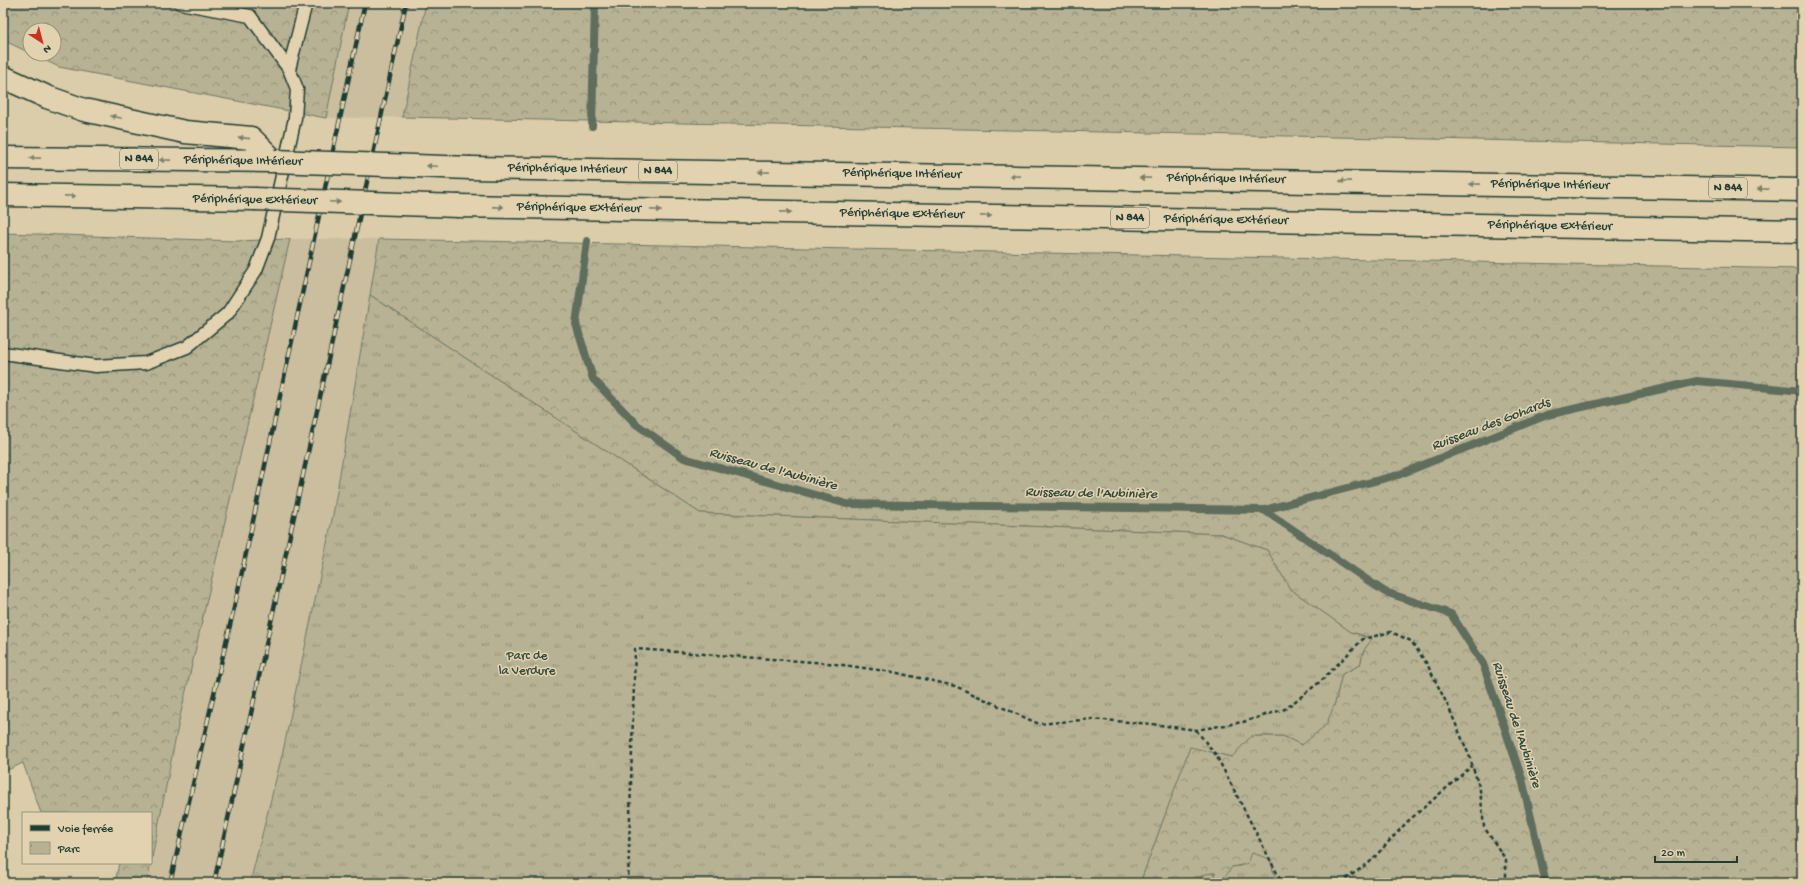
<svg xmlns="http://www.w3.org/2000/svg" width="1805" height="886" viewBox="0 0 1805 886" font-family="'Gochi Hand',sans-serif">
<defs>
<pattern id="forest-crowns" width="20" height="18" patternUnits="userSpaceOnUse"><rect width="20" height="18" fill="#b8b294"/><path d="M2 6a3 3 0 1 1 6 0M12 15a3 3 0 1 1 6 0" fill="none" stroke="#95927a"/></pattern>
<pattern id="park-tufts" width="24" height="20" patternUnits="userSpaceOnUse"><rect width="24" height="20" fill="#b8b294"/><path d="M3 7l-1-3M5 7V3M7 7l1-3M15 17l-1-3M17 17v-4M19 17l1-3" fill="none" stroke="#95927a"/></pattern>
</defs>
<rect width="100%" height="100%" fill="#dbccaa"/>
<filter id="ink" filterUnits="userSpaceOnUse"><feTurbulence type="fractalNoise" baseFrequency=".025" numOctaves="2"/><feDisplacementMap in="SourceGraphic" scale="8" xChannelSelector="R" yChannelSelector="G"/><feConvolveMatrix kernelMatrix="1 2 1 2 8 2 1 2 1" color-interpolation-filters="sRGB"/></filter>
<g filter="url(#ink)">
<path fill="#cabe9f" d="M349 3H426L402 117 326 118Z
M290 239H379L333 515 283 751 250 883H147L179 721Z"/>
<path fill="url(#forest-crowns)" stroke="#6c7864" d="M3 3H349L326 118 59 67 32 54H54V30H30V53L3 40Z
M426 3H1802V147L402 117Z
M3 233 236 241 290 239 179 721 147 883H115L119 863H151V813H41L23 763 3 772Z
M379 239 1802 269V883H1280L1274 874 1270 859 1232 867C1227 875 1224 881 1214 879L1215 873C1206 873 1196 878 1189 883H1140L1190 746 1231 757 1251 736H1283L1302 745 1334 706 1342 674 1360 665 1364 650 1372 638 1351 632 1290 589 1267 550 1221 534 700 513 370 295Z"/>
<path fill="url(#park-tufts)" stroke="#6c7864" d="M370 295 700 513 1221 534 1267 550 1290 589 1351 632 1372 639 1364 650 1360 665 1342 674 1334 706 1326 725 1302 745 1283 736H1251L1232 757 1190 747 1140 883H250L283 751 333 515Z
M1252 853 1270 859 1274 874 1280 883H1189L1196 877H1202L1204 874 1215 873 1214 879C1224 881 1227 874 1232 867L1240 866 1248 863Z"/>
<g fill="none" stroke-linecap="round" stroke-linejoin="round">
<path stroke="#5f6d5c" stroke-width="8" d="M592 126 595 3
M587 241 576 324 593 379 636 424 684 458 847 504 1264 510 1385 592 1451 614 1483 664 1522 779 1546 883
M1264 510 1398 475 1547 415 1697 381 1802 391"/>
<g stroke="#1f3d34" stroke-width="15">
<path id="service" d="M289 69 306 3
M3 353 96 366 146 363 187 347 228 313 256 270 268 238 295 118 297 89 289 69 250 16 180 3"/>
</g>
<g stroke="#1f3d34" stroke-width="25">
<path id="trunk" d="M3 77 47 97 84 110 185 132 251 138 274 161
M3 158 274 161
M471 168 1802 190
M3 195 254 199
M459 206 1802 231"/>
</g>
<path stroke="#1f3d34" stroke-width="2.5" stroke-dasharray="4 3" stroke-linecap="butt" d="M1196 730 1216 755 1282 883
M628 883 635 649 828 663 893 672 955 686 1039 724 1092 719 1152 724 1196 730 1243 722 1285 709 1321 681 1363 639 1391 632 1411 641 1427 664 1448 706 1469 755 1480 790 1484 827 1506 860V883
M1340 883 1370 862 1407 822 1472 766"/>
<use href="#service" stroke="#e3d2af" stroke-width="12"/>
<use href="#trunk" stroke="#e3d2af" stroke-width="22"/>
<g stroke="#1f3d34" stroke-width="4.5">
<path id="rail" d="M170 883 237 595 365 3
M214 883 406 3"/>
</g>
<use href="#rail" stroke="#e3d2af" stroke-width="3" stroke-dasharray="9" stroke-linecap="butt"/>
<g stroke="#1f3d34" stroke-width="25" stroke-linecap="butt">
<path id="trunk-bridge" d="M274 161 471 168
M254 199 459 206"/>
</g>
<use href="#trunk-bridge" stroke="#e3d2af" stroke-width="22"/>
</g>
<defs><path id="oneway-solid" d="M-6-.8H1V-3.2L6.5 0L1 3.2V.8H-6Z"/></defs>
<g fill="#77806b">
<use href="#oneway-solid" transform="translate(116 117) rotate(-168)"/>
<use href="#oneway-solid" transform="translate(244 138) rotate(-174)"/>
<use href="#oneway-solid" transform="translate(35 158) rotate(-179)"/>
<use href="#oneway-solid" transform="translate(165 160) rotate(-179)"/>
<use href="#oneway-solid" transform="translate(432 166) rotate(-178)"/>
<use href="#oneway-solid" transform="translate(764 172) rotate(-179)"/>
<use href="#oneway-solid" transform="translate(1015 176) rotate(-179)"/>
<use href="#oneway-solid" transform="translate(1145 178) rotate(-179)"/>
<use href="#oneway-solid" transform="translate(1345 181) rotate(-179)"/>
<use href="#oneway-solid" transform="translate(1475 184) rotate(-179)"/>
<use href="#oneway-solid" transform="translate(1763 189) rotate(-179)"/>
<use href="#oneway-solid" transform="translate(70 196) rotate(1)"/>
<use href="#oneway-solid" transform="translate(335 202) rotate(2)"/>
<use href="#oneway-solid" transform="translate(498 207) rotate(1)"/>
<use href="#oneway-solid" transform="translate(656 210) rotate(1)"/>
<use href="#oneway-solid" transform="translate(786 212) rotate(1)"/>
<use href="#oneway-solid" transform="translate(986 216) rotate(1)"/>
</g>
</g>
<g text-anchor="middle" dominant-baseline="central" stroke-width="3" stroke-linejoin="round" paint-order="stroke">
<g fill="#e3d2af" stroke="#5a6a59" stroke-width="1">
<rect x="120" y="149" width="38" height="20" rx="3"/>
<rect x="639" y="161" width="38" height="20" rx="3"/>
<rect x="1709" y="178" width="38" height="20" rx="3"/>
<rect x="1111" y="208" width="38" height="20" rx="3"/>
</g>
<g font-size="12" font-weight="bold" fill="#1f3d34">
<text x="139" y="159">N 844</text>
<text x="658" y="171">N 844</text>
<text x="1728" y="188">N 844</text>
<text x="1130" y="218">N 844</text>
</g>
<g font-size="13" fill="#1f3d34" stroke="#e3d2af">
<text transform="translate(243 161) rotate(1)">Périphérique Intérieur</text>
<text transform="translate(567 169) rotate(1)">Périphérique Intérieur</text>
<text transform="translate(902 174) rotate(1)">Périphérique Intérieur</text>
<text transform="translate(1226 179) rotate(1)">Périphérique Intérieur</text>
<text transform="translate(1550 185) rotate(1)">Périphérique Intérieur</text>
<text transform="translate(255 200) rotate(1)">Périphérique Extérieur</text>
<text transform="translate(579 208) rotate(1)">Périphérique Extérieur</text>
<text transform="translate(902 214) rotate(1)">Périphérique Extérieur</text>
<text transform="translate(1226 220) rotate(1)">Périphérique Extérieur</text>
<text transform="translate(1550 226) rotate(1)">Périphérique Extérieur</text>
</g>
<g font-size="13" fill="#2e493e" stroke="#e3d2af">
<text x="527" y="656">Parc de<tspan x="527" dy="15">la Verdure</tspan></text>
</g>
<g font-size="14" font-style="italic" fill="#2f493e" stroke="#e3d2af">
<text transform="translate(1491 425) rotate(-21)">Ruisseau des Gohards</text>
<text transform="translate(773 470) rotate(15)">Ruisseau de l'Aubinière</text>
<text transform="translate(1091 494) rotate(1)">Ruisseau de l'Aubinière</text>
<text transform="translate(1516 725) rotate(72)">Ruisseau de l'Aubinière</text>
</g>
</g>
<rect width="1805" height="886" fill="none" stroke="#e3d2af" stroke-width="16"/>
<rect x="8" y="8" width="1789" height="870" fill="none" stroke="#1f3d34" stroke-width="1.5" filter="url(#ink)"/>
<rect x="22" y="812" width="130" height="52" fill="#e3d2af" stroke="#95967e"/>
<rect x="30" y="825" width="20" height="6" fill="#1f3d34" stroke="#95967e"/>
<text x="58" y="832" font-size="12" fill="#1f3d34">Voie ferrée</text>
<rect x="30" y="842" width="20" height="12" fill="url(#park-tufts)" stroke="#95967e"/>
<text x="58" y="852" font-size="12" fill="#1f3d34">Parc</text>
<g transform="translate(42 42) rotate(144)"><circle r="19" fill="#e3d2af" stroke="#95967e"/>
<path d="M0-3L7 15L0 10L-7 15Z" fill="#c8321e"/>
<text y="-6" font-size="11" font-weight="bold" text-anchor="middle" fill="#1f3d34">N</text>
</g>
<path d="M1655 856v6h82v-6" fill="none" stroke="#1f3d34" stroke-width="2"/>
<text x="1661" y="856" font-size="12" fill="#1f3d34" stroke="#e3d2af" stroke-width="3" paint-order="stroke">20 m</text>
</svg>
